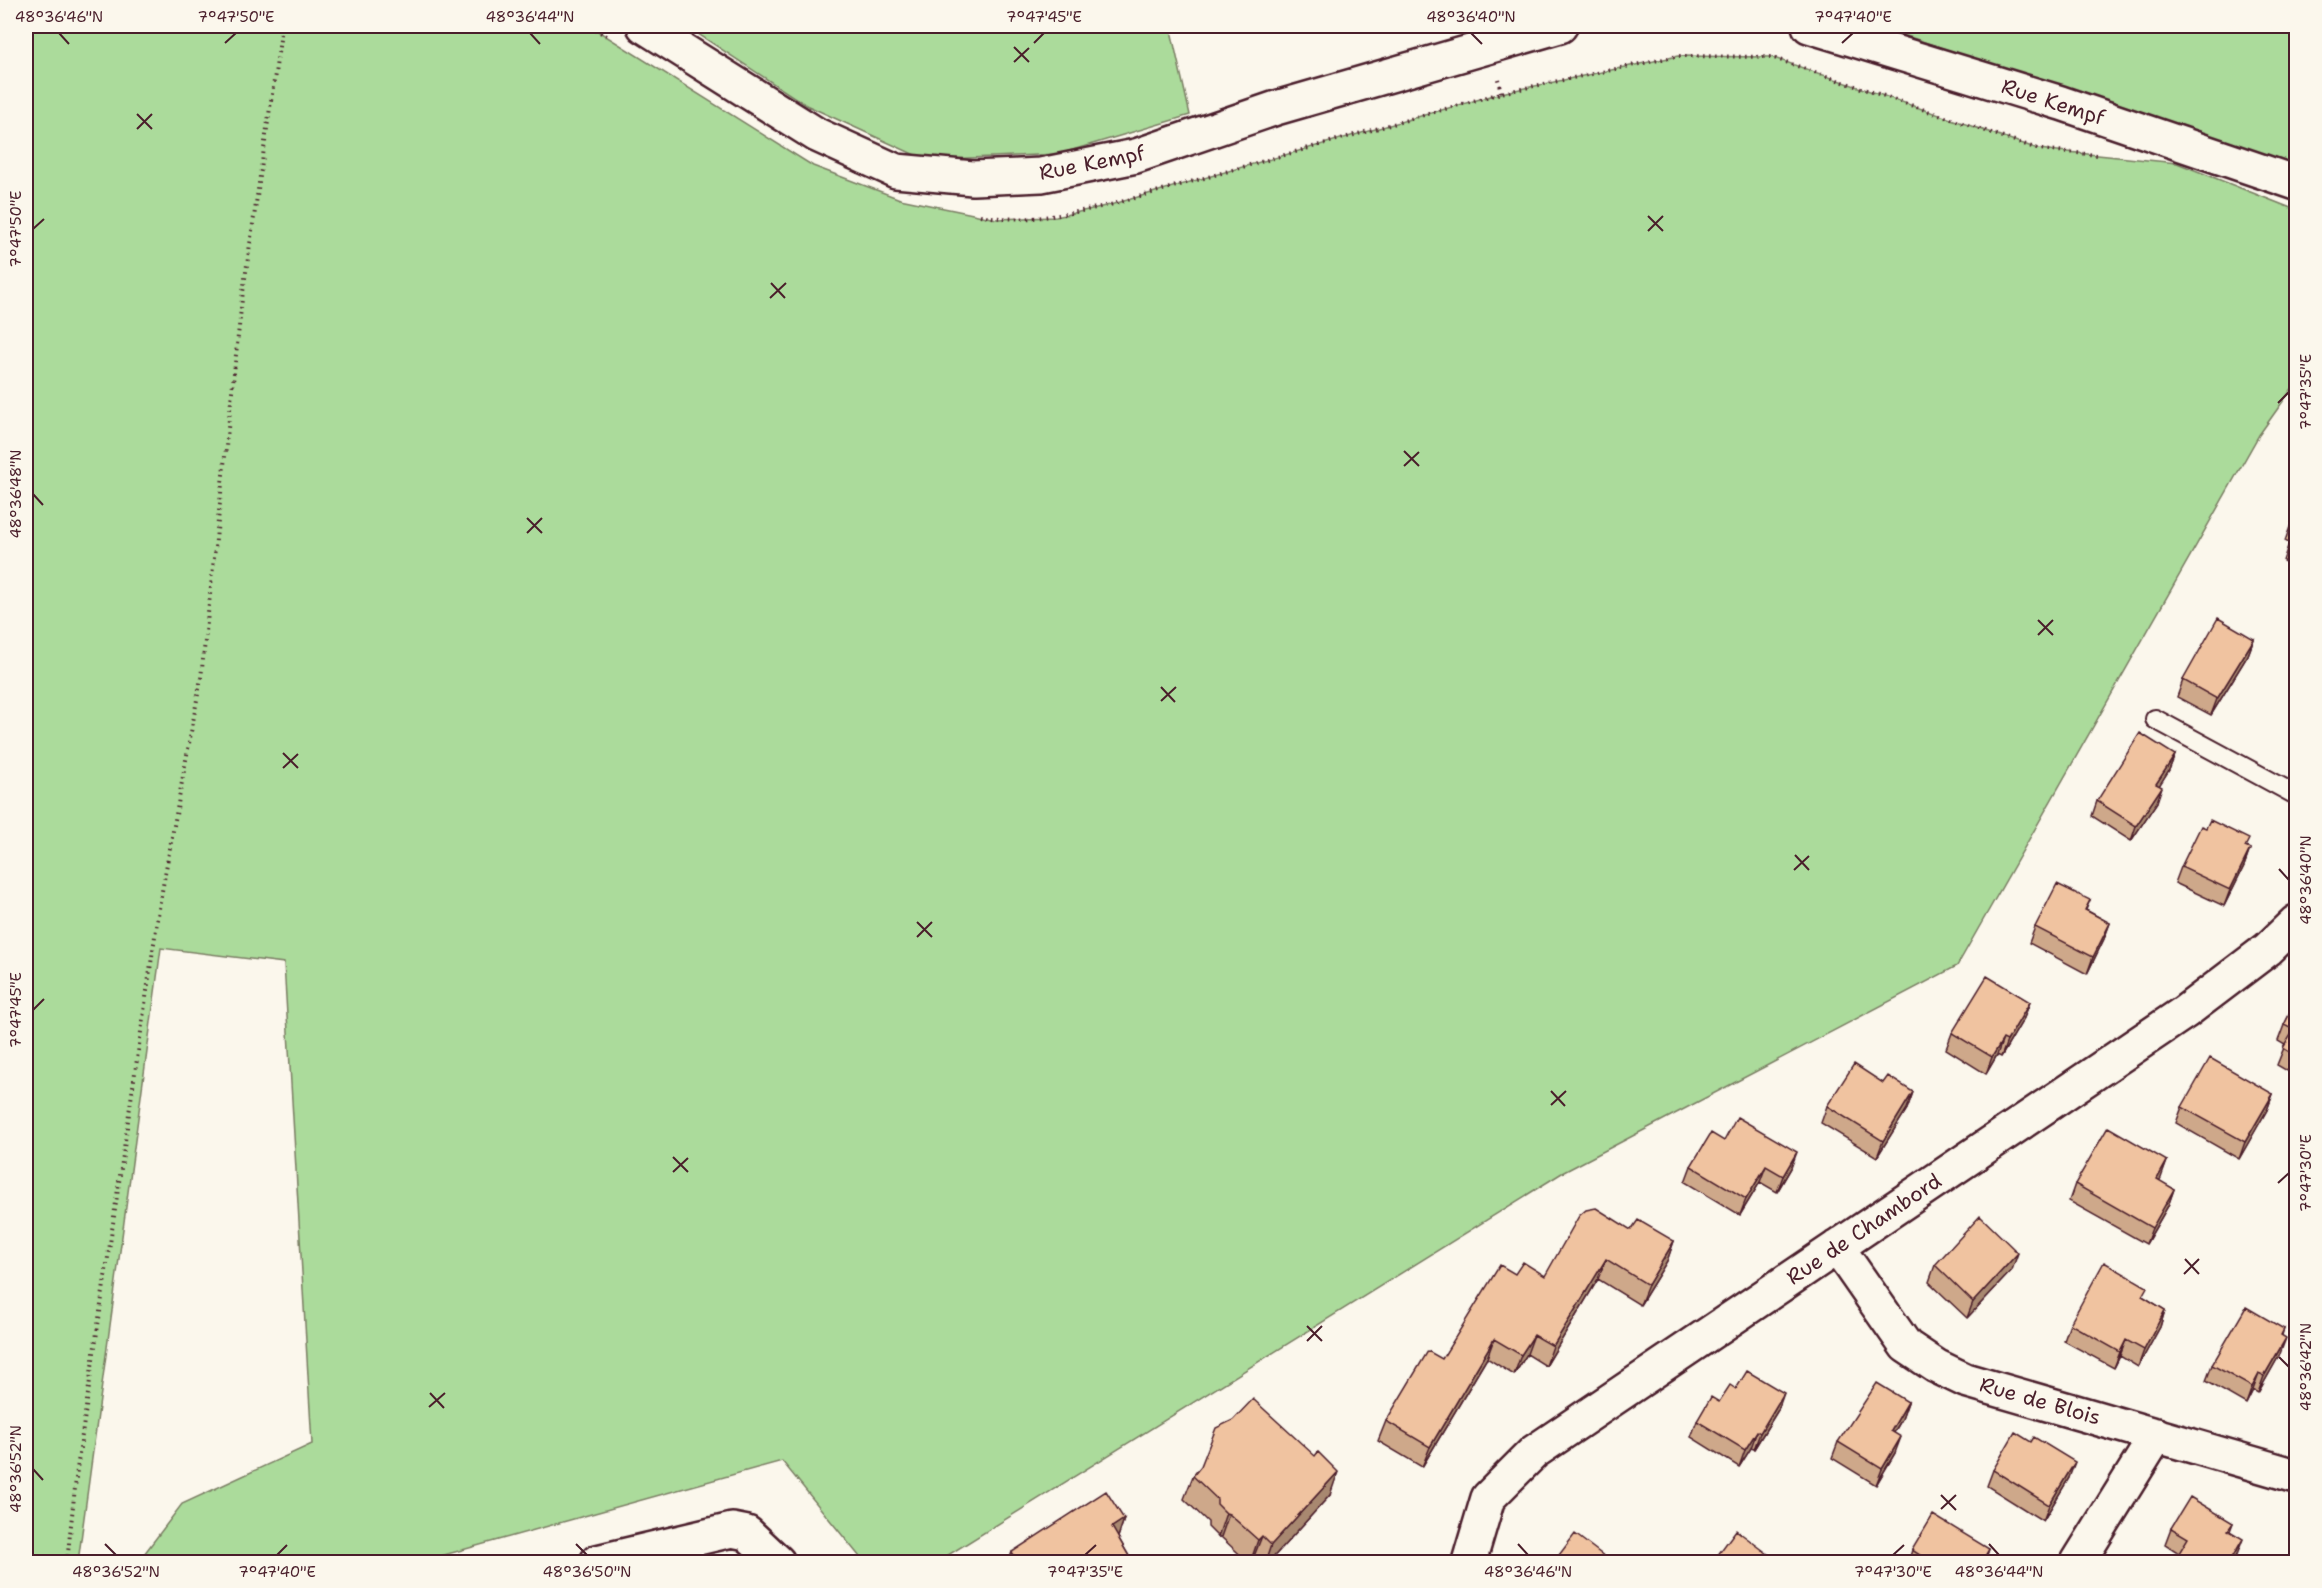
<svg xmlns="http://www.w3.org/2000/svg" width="2322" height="1588" viewBox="0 0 2322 1588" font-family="'Shantell Sans',sans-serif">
<rect width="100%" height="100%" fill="#fbf7ec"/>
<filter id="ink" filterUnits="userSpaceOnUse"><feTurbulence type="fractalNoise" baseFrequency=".0167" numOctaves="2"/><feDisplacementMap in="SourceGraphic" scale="12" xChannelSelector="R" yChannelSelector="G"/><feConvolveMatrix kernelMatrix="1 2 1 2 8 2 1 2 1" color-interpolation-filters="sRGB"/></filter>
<g filter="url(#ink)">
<path fill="#abdb9b" stroke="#7a7d63" stroke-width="1.5" d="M26 26H590L813 166 900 199 997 219 1056 217 1110 205 1501 93 1678 56 1771 57 2038 149 2177 163 2296 210V383L2259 435 1957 966 1562 1173 937 1562H864L782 1461 419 1562H138L182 1504 312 1444 284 963 161 948 78 1562H26Z
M686 26H1170L1190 115 1059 154 926 160 806 105Z
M1877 26H2296V167Z"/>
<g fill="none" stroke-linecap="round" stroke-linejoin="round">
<g stroke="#4a1f2b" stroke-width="22">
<path id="service" d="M2155 719 2296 795"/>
</g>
<g stroke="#4a1f2b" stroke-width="38">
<path id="minor" d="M644 26 817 135 896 171 973 178 1041 175 1136 156 1276 108 1560 26
M1809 26 2061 103 2296 183
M1837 1247 1906 1346 1936 1366 1965 1380 2296 1476
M597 1562 732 1530 747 1533 778 1562
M1469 1562 1488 1498 1534 1452 2185 1012 2268 949 2296 922
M2078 1562 2157 1435"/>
</g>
<path stroke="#4a1f2b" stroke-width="4" stroke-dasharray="1.5 4.5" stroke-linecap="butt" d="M590 26 610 38
M1498 79 1501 93
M980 215C1024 224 1068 214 1110 205L1501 93 1678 56 1771 57 2038 149 2097 155
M67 1562 77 1469 160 902 201 678 242 299 282 26"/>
<use href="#service" stroke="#fbf7ec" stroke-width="18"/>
<use href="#minor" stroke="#fbf7ec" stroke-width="33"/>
</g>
<path fill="#cea88a" stroke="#4a1f2b" stroke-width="1.5" d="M2296 510V569L2283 561 2289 543 2285 541Z
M2254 639 2248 655 2211 715 2177 697 2183 680Z
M2175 755 2169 770 2159 785 2157 802 2131 841 2092 816 2097 801Z
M2246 847 2250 849 2244 866 2224 906 2175 883 2181 867Z
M2090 900 2086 910 2110 923 2104 939 2087 974 2029 943 2035 927Z
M2296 1001V1076L2277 1065 2285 1045 2278 1041 2284 1025Z
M2030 1002 2024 1018 2001 1057 1997 1055 1986 1074 1946 1049 1952 1033Z
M1883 1083 1913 1092 1907 1109 1877 1157 1821 1123 1827 1106Z
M2273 1094 2267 1110 2239 1159 2176 1123 2182 1107Z
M1724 1141 1791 1168 1777 1192 1760 1182 1740 1215 1685 1182 1691 1166Z
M2167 1161 2159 1181 2174 1189 2168 1206 2146 1244 2069 1201 2075 1184Z
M1674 1241 1667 1261 1640 1305 1598 1279 1546 1366 1527 1354 1514 1375 1487 1358 1422 1467 1378 1441 1386 1421 1442 1359 1515 1274 1545 1276Z
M1935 1265 2012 1270 1967 1318 1929 1282Z
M2144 1297 2165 1310 2160 1327 2138 1367 2120 1356 2114 1368 2064 1341 2070 1324Z
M2284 1329 2282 1335 2280 1354 2258 1393 2253 1390 2246 1404 2206 1381 2212 1365Z
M1736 1389 1778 1410 1754 1449 1751 1448 1739 1467 1691 1437 1697 1421Z
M1908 1402 1902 1419 1894 1433 1895 1453 1876 1485 1832 1458 1838 1442Z
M2031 1442 2069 1478 2043 1521 1987 1486 1993 1470Z
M1193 1476 1330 1495 1268 1563H1257L1253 1559 1249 1563 1221 1537H1218L1208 1527V1522L1184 1499Z
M1124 1519 1118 1537 1133 1563H1008L1012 1552Z
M2233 1523 2230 1531 2237 1555 2233 1563H2173L2179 1553 2165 1544 2171 1528Z
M1989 1549 1984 1563H1908L1912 1550Z"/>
<path fill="#a88870" stroke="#4a1f2b" stroke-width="1.5" d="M2254 639 2248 655 2211 715 2217 699Z
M2175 755 2169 770 2151 799 2156 784Z
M2162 787 2157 802 2131 841 2136 826Z
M2250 849 2244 866 2224 906 2230 890Z
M2110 923 2104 939 2087 974 2093 957Z
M2030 1002 2024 1018 2001 1057 2007 1041Z
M2003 1039 1997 1055 1986 1074 1992 1057Z
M1913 1092 1907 1109 1877 1157 1883 1141Z
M2273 1094 2267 1110 2239 1159 2245 1142Z
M1797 1152 1791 1168 1777 1192 1783 1176Z
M2167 1161 2161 1178 2151 1196 2157 1179Z
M1766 1166 1760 1182 1740 1215 1746 1199Z
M2174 1189 2168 1206 2146 1244 2152 1228Z
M1674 1241 1667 1261 1640 1305 1648 1285Z
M2018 1253 2012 1270 1967 1318 1973 1302Z
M1606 1259 1598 1279 1546 1366 1553 1346Z
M2165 1310 2160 1327 2138 1367 2144 1350Z
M1534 1335 1527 1354 1514 1375 1521 1355Z
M2286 1338 2280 1354 2258 1393 2264 1376Z
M1494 1339 1487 1358 1422 1467 1430 1447Z
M2126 1340 2120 1356 2114 1368 2120 1352Z
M2259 1374 2253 1390 2246 1404 2252 1387Z
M1784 1393 1778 1410 1754 1449 1760 1433Z
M1908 1402 1902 1419 1885 1447 1891 1431Z
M1757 1431 1751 1448 1739 1467 1745 1450Z
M1901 1437 1895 1453 1876 1485 1882 1469Z
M2075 1462 2069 1478 2043 1521 2049 1505Z
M1338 1472 1330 1495 1268 1563H1265L1271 1545Z
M1226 1513 1229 1514 1221 1537H1218Z
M1124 1519 1116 1543 1112 1527Z
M1262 1536 1253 1559 1250 1563 1258 1540Z
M2243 1539 2237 1555 2233 1563H2229Z
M1989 1549 1984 1563H1981Z"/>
<path fill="#f0c3a0" stroke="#4a1f2b" stroke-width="1.5" d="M2218 618 2254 639 2217 699 2183 680Z
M2140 733 2175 755 2156 784 2162 787 2136 826 2097 801Z
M2210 820 2249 839 2245 847 2250 849 2230 890 2181 867 2201 826 2206 828Z
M2057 884 2090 900 2085 910 2110 923 2093 957 2035 927Z
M1987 976 2030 1002 2007 1041 2003 1039 1992 1057 1952 1033Z
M2296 1001V1056L2283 1048 2294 1030 2284 1025Z
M2210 1058 2273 1094 2245 1142 2182 1107Z
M1854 1064 1883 1083 1888 1076 1913 1092 1883 1141 1827 1106Z
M1737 1117 1797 1152 1783 1176 1766 1166 1746 1199 1691 1166 1711 1133 1724 1141Z
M2108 1127 2167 1161 2157 1179 2174 1189 2152 1228 2075 1184Z
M1596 1208 1631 1230 1638 1220 1674 1241 1648 1285 1606 1259 1553 1346 1534 1335 1521 1355 1494 1339 1430 1447 1386 1421 1428 1351 1442 1359 1500 1265 1515 1274 1523 1262 1545 1276 1579 1216 1586 1210Z
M1980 1216 2018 1253 1973 1302 1935 1265Z
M2104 1262 2147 1287 2142 1296 2165 1310 2144 1350 2126 1340 2120 1352 2070 1324Z
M2246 1307 2284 1329 2281 1335 2286 1338 2264 1376 2259 1374 2252 1387 2212 1365Z
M1747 1371 1784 1393 1760 1433 1757 1431 1745 1450 1697 1421 1711 1397 1719 1402 1730 1385 1736 1389Z
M1877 1383 1908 1402 1891 1431 1901 1437 1882 1469 1838 1442Z
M1253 1399 1315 1456 1318 1452 1338 1472 1271 1545 1262 1536 1258 1540 1229 1514 1226 1513 1217 1504V1499L1193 1476 1201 1466 1216 1428 1233 1420Z
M2015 1432 2031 1442 2034 1437 2075 1462 2049 1505 1993 1470Z
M1106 1491 1124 1519 1112 1527 1133 1563H1019L1012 1552Z
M2190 1497 2233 1523 2228 1530 2243 1539 2229 1563H2173L2188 1538 2171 1528Z
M1933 1515 1989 1549 1981 1563H1932L1912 1550Z
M1736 1530 1780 1563H1712Z
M1575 1534 1613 1563H1553Z"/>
</g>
<path fill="none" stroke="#4a1f2b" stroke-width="2" d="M59 33 69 44M530 33 540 44M1471 33 1482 44M225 43 236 33M1034 43 1044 33M1842 43 1853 33M1014 47 1029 62M1014 62 1029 48M137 114 152 129M137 129 152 114M1648 216 1663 231M33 229 44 219M1648 231 1663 216M771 283 785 298M770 298 786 283M2278 403 2289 392M1404 451 1419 466M1404 466 1419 452M33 494 43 505M527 518 542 533M527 533 542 518M2038 620 2053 635M2038 635 2053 620M1161 687 1175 702M1161 701 1176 687M283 753 298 768M283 768 298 754M1795 855 1809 870M2279 869 2289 880M1794 870 1809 856M917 922 932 937M917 937 932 922M33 1010 44 999M1551 1091 1565 1106M1551 1105 1566 1091M673 1157 688 1172M673 1172 688 1158M2278 1183 2289 1173M2185 1259 2199 1274M2184 1274 2199 1259M1307 1326 1322 1341M1307 1341 1322 1326M2279 1357 2289 1367M430 1393 444 1408M429 1407 445 1393M33 1469 43 1480M1941 1495 1956 1510M1941 1509 1956 1495M105 1544 116 1555M576 1544 587 1555M1518 1544 1528 1555M1989 1544 1999 1555M277 1555 287 1545M1085 1555 1096 1545M1893 1555 1904 1545"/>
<g text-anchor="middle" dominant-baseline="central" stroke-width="6" stroke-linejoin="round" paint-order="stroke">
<g font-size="21" fill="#4a1f2b" stroke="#fbf7ec">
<text transform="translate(2053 102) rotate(18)">Rue Kempf</text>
<text transform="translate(1092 163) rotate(-11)">Rue Kempf</text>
<text transform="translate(1864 1229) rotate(-34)">Rue de Chambord</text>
<text transform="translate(2040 1401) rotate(16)">Rue de Blois</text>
</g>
</g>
<rect width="2322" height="1588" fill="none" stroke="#fbf7ec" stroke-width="66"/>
<rect x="33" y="33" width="2256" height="1522" fill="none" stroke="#4a1f2b" stroke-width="2"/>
<g font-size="15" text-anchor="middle" fill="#4a1f2b">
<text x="59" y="22">48°36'46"N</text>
<text x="236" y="22">7°47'50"E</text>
<text x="530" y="22">48°36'44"N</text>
<text x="1044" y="22">7°47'45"E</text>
<text x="1471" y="22">48°36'40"N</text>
<text x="1853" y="22">7°47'40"E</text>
<text transform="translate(16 229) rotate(-90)" y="5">7°47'50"E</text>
<text transform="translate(2306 392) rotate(-90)" y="5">7°47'35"E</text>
<text transform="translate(16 494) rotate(-90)" y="5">48°36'48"N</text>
<text transform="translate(2306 880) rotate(-90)" y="5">48°36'40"N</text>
<text transform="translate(16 1010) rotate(-90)" y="5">7°47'45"E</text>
<text transform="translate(2306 1173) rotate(-90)" y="5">7°47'30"E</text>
<text transform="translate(2306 1367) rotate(-90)" y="5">48°36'42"N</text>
<text transform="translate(16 1469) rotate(-90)" y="5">48°36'52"N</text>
<text x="116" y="1577">48°36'52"N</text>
<text x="277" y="1577">7°47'40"E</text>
<text x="587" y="1577">48°36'50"N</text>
<text x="1085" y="1577">7°47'35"E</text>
<text x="1528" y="1577">48°36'46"N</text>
<text x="1893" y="1577">7°47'30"E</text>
<text x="1999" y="1577">48°36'44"N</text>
</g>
</svg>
